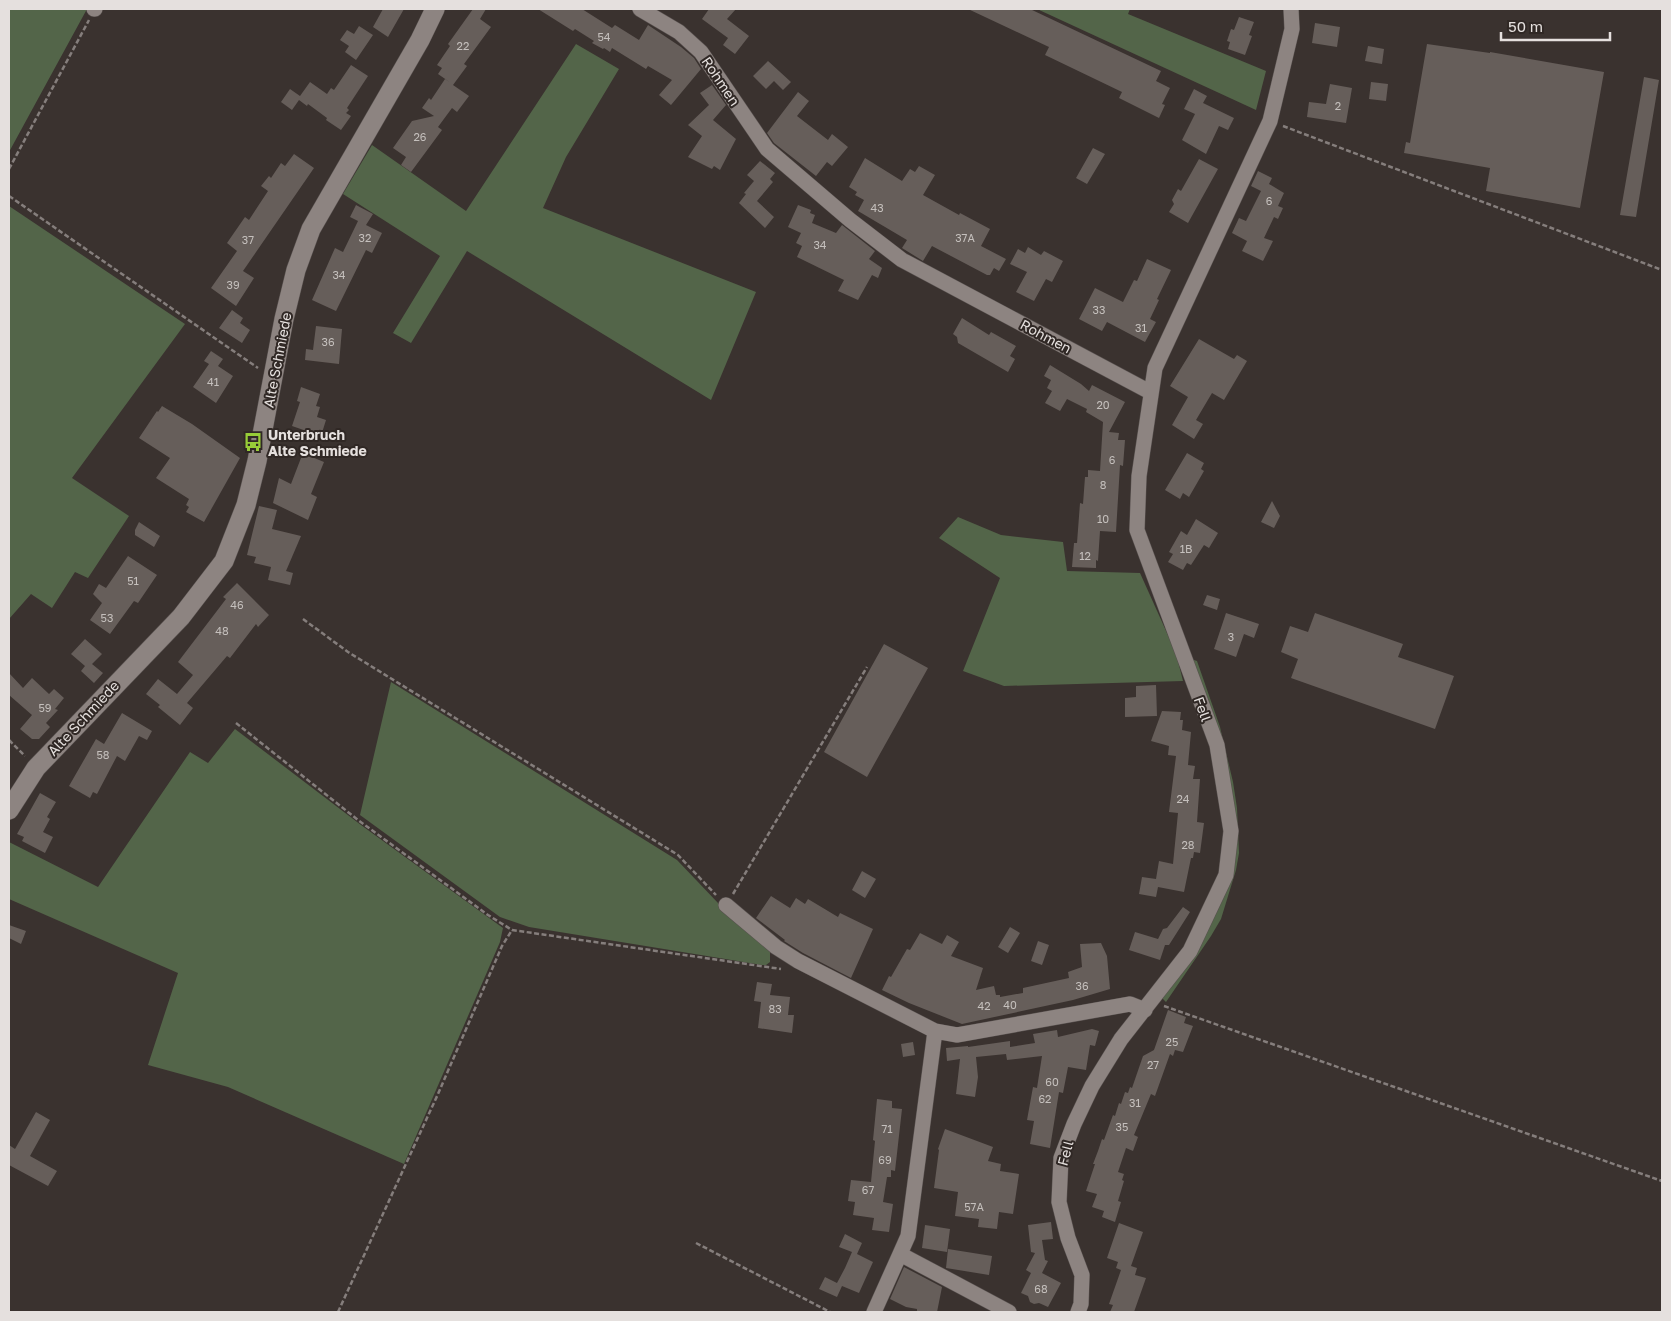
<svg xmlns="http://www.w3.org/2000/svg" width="1671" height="1321" viewBox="0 0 1671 1321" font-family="'Golos Text',sans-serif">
<rect width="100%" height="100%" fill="#3a322f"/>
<path fill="#536549" d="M9 9H87L9 152Z
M1037 9H1130L1128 14 1266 71 1256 110Z
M576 44 619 69 566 157 543 208 756 292 711 400 467 251 411 343 393 333 440 256 343 194 372 145 466 211Z
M9 206 185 324 72 478 129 516 88 578 75 572 52 608 31 594 9 619Z
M958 517 1001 535 1063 542 1067 571 1140 573 1176 653 1183 681 1004 686 963 671 1000 578 939 538Z
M1191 659 1197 661 1220 727 1233 782 1237 808 1239 853 1236 870 1221 919 1211 936 1166 1002 1163 999V994L1211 917 1231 812Z
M391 682 677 860 739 925 770 951V962L766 965H762L529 927 500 917 360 815Z
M235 729 361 825 503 928 500 942 404 1164 228 1087 148 1065 178 973 9 899V842L98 887 190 752 208 763Z"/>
<path fill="#665e5a" d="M383 9H404L388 37 373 27Z
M473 9H486L480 19 491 27 464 64 467 66 453 85 469 96 457 112 452 108 438 127 442 130 411 172 401 165 406 157 393 148 412 121 434 116 422 108 429 98 431 100 445 79 451 83 438 74 442 68 437 65 450 46 448 44Z
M538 9H582L612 28 615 25 639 40 648 25 681 47 694 58 701 69 671 105 659 95 672 80 648 66 646 69 612 48 610 52 604 48 603 49 592 43 594 41 575 29 573 31Z
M709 9H736L727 19 749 36 735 54 723 45 728 38 702 19Z
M968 9H1030L1161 71 1156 81 1170 88 1162 104 1165 105 1159 118 1119 98 1122 92 1045 55 1049 47Z
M1239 17 1254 22 1249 35 1252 36 1245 55 1228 49 1230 42 1227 41 1231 29 1234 30Z
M1315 23 1340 27 1337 47 1312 43Z
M359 26 373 35 356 60 345 52 349 46 340 40 347 30 354 34Z
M1427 44 1490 53V52L1604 72 1580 208 1486 191 1490 168 1404 153 1406 142 1410 143Z
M1368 46 1384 49 1382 64 1365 61Z
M768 61 791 82 783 90 774 81 766 89 753 76Z
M351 65 368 76 347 108 349 110 346 113 351 116 341 130 326 120 327 118 308 104 307 106 299 100 292 110 281 102 290 89 300 96 310 82 327 94 331 88 334 90Z
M1644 77 1659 80 1636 217 1620 215Z
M1371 82 1388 84 1386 101 1369 99Z
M1330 84 1352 88 1346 123 1307 117 1309 102 1326 104Z
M712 85 726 105 713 120 736 139 720 170 714 166 712 169 688 157 702 136 688 125 709 105 700 93Z
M1194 89 1207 96 1203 103 1234 118 1228 130 1219 126 1206 154 1182 140 1195 114 1184 109Z
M798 92 809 101 797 116 828 140 832 134 848 147 832 166 827 162 816 176 774 143 767 133Z
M1093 148 1105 154 1087 184 1076 178Z
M294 154 314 168 243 271 254 278 236 306 211 288 237 251 227 243 245 217 249 220 268 191 261 186 269 176 271 178 281 163 285 166Z
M865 158 902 181 910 169 915 172 919 166 935 175 923 195 959 215 960 213 990 229 981 246 1006 259 999 271 994 268 990 275H987L932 246 923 261 902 248 907 240 858 211 864 200 855 195 857 192 849 187Z
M1199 159 1218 169 1188 223 1169 212 1174 204 1172 200 1178 189 1181 191Z
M760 161 775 173 770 179 773 182 757 201 774 217 765 228 739 203 746 194 744 193 754 181 747 175Z
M1258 171 1272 178 1269 184 1284 193 1278 206 1283 208 1278 219 1274 217 1264 238 1273 241 1263 261 1242 251 1247 241 1232 233 1239 218 1246 221 1261 191 1251 186Z
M356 205 373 214 366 225 382 233 372 253 366 250 336 311 312 300 335 248 343 252 358 221 350 217Z
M798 205 811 210 810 213 815 215 812 223 836 233 842 225 875 251 869 259 882 268 878 278 872 275 858 300 838 291 844 280 797 257 802 246 796 243 801 233 788 227Z
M1028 247 1041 255 1044 251 1063 261 1052 282 1046 279 1034 301 1016 292 1027 272 1010 264 1018 249 1025 253Z
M1147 259 1171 270 1157 299 1159 300 1150 319 1156 322 1145 342 1107 322 1102 331 1079 319 1095 288 1123 302 1134 280 1137 281Z
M232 310 243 318 240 323 250 330 242 343 219 328Z
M962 318 989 335 991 332 1016 346 1010 356 1015 359 1008 372 958 343 957 337 953 334Z
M316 326 342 329 339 364 305 360 306 349 313 350Z
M1199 339 1234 359 1237 355 1247 361 1224 400 1212 393 1196 420 1203 424 1194 439 1172 425 1188 397 1170 386Z
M211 351 223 359 218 366 233 376 216 403 193 387 209 364 204 361Z
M1050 365 1081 384 1089 391 1092 385 1125 402 1109 432 1119 433 1118 440H1125L1123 466 1120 465 1116 532 1100 531 1098 561 1096 560V568L1072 567 1074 543H1077L1080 503 1083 504 1085 477H1088V470L1100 471 1103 422 1086 412 1087 409 1067 399 1060 411 1045 403 1052 391 1047 388 1051 380 1044 376Z
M301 387 320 394 316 406 320 407 317 417 326 420 321 436 292 426 300 402 297 401Z
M162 406 192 424 240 458 204 522 186 512 189 507 186 505 189 499 156 478 170 458 139 438 157 411 158 412Z
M1187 453 1204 463 1201 469 1204 471 1189 497 1183 493 1180 499 1165 490Z
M307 455 324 462 311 494 317 497 308 520 273 503 279 478 291 484 301 458Z
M1272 501 1280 516 1274 528 1261 522Z
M259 506 277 510 272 529 301 536 286 571 293 573 290 585 268 580 271 567 254 563 256 557 247 555Z
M1196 519 1218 533 1209 548 1204 545 1191 565 1187 563 1183 570 1168 562 1173 554 1169 552 1181 531 1187 535Z
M139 522 160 536 154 547 135 535V530Z
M128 556 157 575 138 603 134 601 110 634 90 620 102 603 93 594 99 584 106 588Z
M237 583 269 615 258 627 256 624 230 658 227 656 187 703 193 708 180 725 158 707 160 705 146 694 158 679 177 694 193 675 178 662 226 599 223 597Z
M1207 595 1220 599 1217 610 1203 605Z
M1226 613 1259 624 1254 638 1244 634 1236 657 1214 649Z
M1315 613 1403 644 1398 657 1454 676 1435 729 1291 678 1298 659 1281 652 1290 626 1308 632Z
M85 639 102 654 92 664 103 673 94 683 81 671 85 666 71 654Z
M884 644 928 668 867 777 824 752Z
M9 673 23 688 32 678 49 694 54 689 64 698 55 709 58 710 46 723 50 727 39 739H32L20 729 32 715 9 695Z
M1156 685 1157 716 1125 717V698L1136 697V686Z
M1162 711 1181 712 1180 720H1183L1182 730 1191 732 1188 765 1195 766 1193 779H1200L1197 822 1204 823 1200 853 1194 852 1193 858H1191L1184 892 1158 887 1156 897 1139 894 1142 877 1156 879 1159 861 1173 864 1178 813 1169 812 1176 756 1168 755 1169 746 1151 741Z
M122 713 152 731 147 740 139 736 125 761 117 756 97 794 93 792 90 798 69 786 96 739 104 744Z
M40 793 56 802 47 817 50 819 43 832 53 837 45 853 22 841 24 837 17 834Z
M862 871 876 879 865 898 852 890Z
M771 896 790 908 796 898 805 904 808 899 838 917 840 913 873 929 851 978 803 953 784 941 785 940 756 918Z
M1183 907 1190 912 1169 945H1165L1160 960 1129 950 1135 932 1158 939 1163 929 1167 928Z
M9 925 26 931 21 944 9 938Z
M1010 927 1020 933 1008 953 998 947Z
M920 933 942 944 947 935 959 942 951 956 983 968 976 990 994 986 996 995H1000V997L1023 993V988L1069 978 1068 972 1082 967 1080 944 1101 943 1107 956 1110 989 1073 1000 962 1024 909 1003 882 990 889 976 891 977 907 949 910 950Z
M1038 941 1049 945 1042 965 1031 961Z
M757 982 772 984 770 995 790 997 788 1015H794L792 1033 758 1028 761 1002 754 1001Z
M1168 1010 1186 1017 1184 1023 1193 1026 1183 1052 1175 1050 1173 1056 1170 1054 1155 1096 1151 1094 1134 1135 1138 1137 1133 1151 1126 1148 1118 1172 1124 1174 1122 1180 1124 1181 1118 1201 1121 1202 1115 1222 1102 1217 1104 1211 1092 1207 1097 1194 1086 1191 1095 1164H1093L1098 1151 1102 1139 1104 1140 1113 1115 1115 1116 1119 1103 1121 1104 1125 1092 1128 1093 1130 1087 1132 1088 1143 1056 1154 1050Z
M1092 1029 1099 1031 1095 1046 1090 1045 1086 1070 1068 1067 1063 1093 1059 1092 1050 1148 1030 1144 1034 1121 1027 1120 1033 1087 1037 1088 1042 1056 1007 1060 1006 1054 976 1057 978 1077 975 1097 956 1094 960 1059 947 1061 946 1048 968 1046V1047L1010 1041V1047L1035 1043 1033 1034 1057 1030 1058 1037Z
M913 1042 915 1055 903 1057 901 1044Z
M877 1099 892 1101V1108L902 1109 895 1171 891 1170V1177H887L883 1202 893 1204 889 1232 872 1230 874 1218 853 1215 855 1202 848 1201 851 1180 871 1182 875 1141 873 1140Z
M36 1112 50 1120 30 1156 57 1171 48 1186 9 1165V1145L15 1149Z
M945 1129 993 1147 988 1161 1001 1164 1000 1171 1019 1174 1013 1214 999 1212 997 1229 978 1227 979 1219 955 1216 958 1192 934 1188 939 1150 938 1149Z
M1051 1222 1053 1239 1042 1240 1045 1260 1048 1261 1042 1273 1061 1283 1048 1307 1039 1303 1034 1304 1030 1302 1028 1296 1021 1293 1031 1273 1026 1270 1035 1253 1031 1252 1028 1225Z
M1119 1223 1143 1232 1131 1266 1137 1268 1135 1275 1146 1278 1134 1312H1110L1113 1305 1109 1304 1121 1270 1116 1268 1118 1262 1107 1258Z
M925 1225 950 1229 947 1252 922 1248Z
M845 1234 862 1243 857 1254 873 1262 859 1293 842 1286 837 1297 819 1289 825 1277 837 1283 845 1268 852 1252 839 1247Z
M948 1249 992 1256 989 1275 946 1268Z
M904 1267 942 1287 937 1312H917V1309L906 1307 890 1299Z"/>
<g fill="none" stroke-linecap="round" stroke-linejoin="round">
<g stroke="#58514f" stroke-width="16">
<path id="minor" d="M94 9H95
M640 9 679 32 701 52 767 149 850 220 902 260 1150 392
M726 905 776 947 798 961 935 1031
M874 1312 900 1254
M1009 1312 900 1254 908 1236 935 1031 957 1035 1130 1004 1145 1010
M1078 1312 1081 1304 1082 1275 1068 1238 1059 1202 1061 1158 1074 1124 1092 1086 1121 1039 1190 951 1226 875 1231 831 1217 745 1137 530 1139 476 1155 368 1270 121 1292 29 1291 9"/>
</g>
<g stroke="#58514f" stroke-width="20">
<path id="tertiary" d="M9 810 36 768 181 617 224 561 246 505 257 461 284 319 296 270 311 229 420 40 435 9"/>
</g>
<path stroke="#857e7c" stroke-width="2.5" stroke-dasharray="5 2.5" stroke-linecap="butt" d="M1283 126 1662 270
M9 169 89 20
M9 196 258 368
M303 619 348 652 678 855 716 895
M236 723 358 820 488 915 512 930 781 969
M9 740 25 756
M733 894 867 667
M1164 1006 1662 1181
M696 1243 830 1312
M338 1312 438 1094 502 946 512 930"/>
<use href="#minor" stroke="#8d8481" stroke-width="15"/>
<use href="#tertiary" stroke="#8d8481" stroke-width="19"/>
</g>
<defs>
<g id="bus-bare" transform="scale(1.5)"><path d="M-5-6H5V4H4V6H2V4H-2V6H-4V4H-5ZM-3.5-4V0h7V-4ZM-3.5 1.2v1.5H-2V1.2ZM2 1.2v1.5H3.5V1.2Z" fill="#97cc38" stroke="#302825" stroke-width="2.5" paint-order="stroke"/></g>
</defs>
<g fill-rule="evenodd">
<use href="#bus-bare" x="253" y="442"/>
</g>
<g text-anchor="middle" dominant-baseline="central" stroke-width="4" stroke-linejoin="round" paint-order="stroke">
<g font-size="11" fill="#c5c0bd">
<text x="604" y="36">54</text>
<text x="463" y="45">22</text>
<text x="1338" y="105">2</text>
<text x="420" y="136">26</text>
<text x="1269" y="200">6</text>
<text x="877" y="207">43</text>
<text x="365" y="237">32</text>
<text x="965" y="237">37A</text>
<text x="248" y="239">37</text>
<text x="820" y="244">34</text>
<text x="339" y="274">34</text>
<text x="233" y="284">39</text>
<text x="1099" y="309">33</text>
<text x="1141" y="327">31</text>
<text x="328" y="341">36</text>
<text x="213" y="381">41</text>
<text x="1103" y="404">20</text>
<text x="1112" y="459">6</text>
<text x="1103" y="484">8</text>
<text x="1103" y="518">10</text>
<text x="1186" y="548">1B</text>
<text x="1085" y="555">12</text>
<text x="133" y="580">51</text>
<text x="237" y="604">46</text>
<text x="107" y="617">53</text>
<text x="222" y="630">48</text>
<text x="1231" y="636">3</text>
<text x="45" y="707">59</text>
<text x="103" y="754">58</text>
<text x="1183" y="798">24</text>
<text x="1188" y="844">28</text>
<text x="1082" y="985">36</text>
<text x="1010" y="1004">40</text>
<text x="984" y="1005">42</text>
<text x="775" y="1008">83</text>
<text x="1172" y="1041">25</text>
<text x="1153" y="1064">27</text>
<text x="1052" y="1081">60</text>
<text x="1045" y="1098">62</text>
<text x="1135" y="1102">31</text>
<text x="1122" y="1126">35</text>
<text x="887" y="1128">71</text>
<text x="885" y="1159">69</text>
<text x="868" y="1189">67</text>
<text x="974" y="1206">57A</text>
<text x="1041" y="1288">68</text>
</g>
<g font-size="14" fill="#e5e0de" stroke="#302825">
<text transform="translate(721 81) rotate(56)">Rohmen</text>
<text transform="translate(1046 336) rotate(28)">Rohmen</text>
<text transform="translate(277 360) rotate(-79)">Alte Schmiede</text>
<text transform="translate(1203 709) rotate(70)">Fell</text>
<text transform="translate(83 718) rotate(-47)">Alte Schmiede</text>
<text transform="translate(1065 1153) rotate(-75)">Fell</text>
</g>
<g font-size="14" font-weight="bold" fill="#e5e0de" stroke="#302825" text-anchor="start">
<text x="268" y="434">Unterbruch<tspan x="268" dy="16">Alte Schmiede</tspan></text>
</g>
</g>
<rect width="1671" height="1321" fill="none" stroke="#e5e0de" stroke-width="20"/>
<path d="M1501 32v8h109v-8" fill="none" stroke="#e5e0de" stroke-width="2.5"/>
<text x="1508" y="32" font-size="15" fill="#e5e0de" stroke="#302825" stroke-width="4" paint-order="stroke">50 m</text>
</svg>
